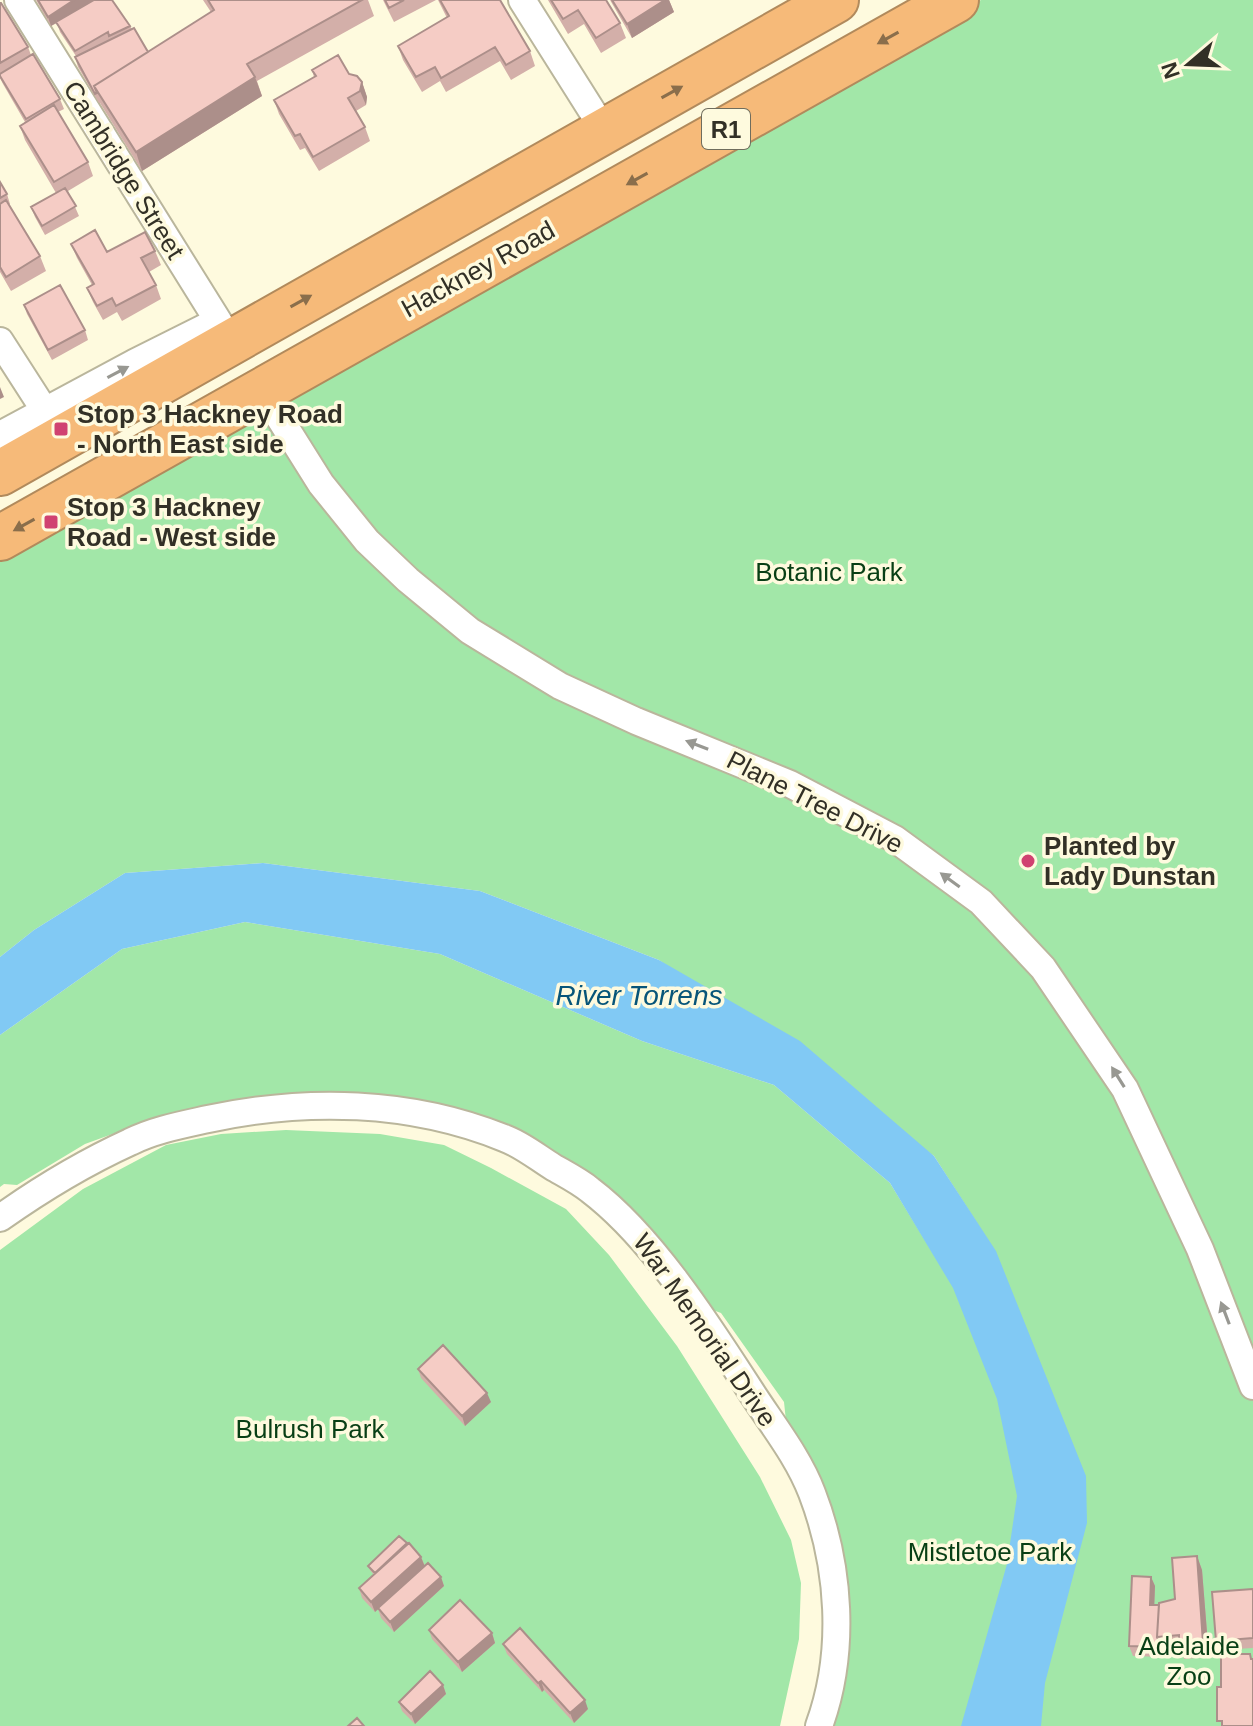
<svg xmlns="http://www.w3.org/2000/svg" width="1253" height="1726" viewBox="0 0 1253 1726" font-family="Arial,sans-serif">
<rect width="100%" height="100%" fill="#fefade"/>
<path fill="#a2e7a8" d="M981 0H1253V1726H831C846 1660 858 1593 836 1526 823 1490 802 1455 786 1421L784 1402 721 1313 707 1308 668 1256 468 1116 177 1115 129 1128 85 1144 17 1185 4 1184 0 1187V1035L122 949 245 922 440 954 642 1041 774 1085 890 1183 945 1273 995 1251 934 1156 659 960 480 891 263 863 125 873 34 930 0 957V554Z
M286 1130 380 1134 444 1145 491 1168 566 1209 609 1255 677 1346 760 1477 791 1540 801 1583 799 1639 780 1726H0V1250L83 1189 166 1145 221 1134Z"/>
<path fill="#81c9f4" d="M263 863 480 891 659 960 800 1041 934 1156 996 1251 1086 1476 1087 1523 1045 1683 1041 1726H961L1007 1564 1017 1496 997 1399 953 1288 890 1183 774 1085 642 1041 440 954 245 922 122 949 0 1035V957L34 930 125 873Z"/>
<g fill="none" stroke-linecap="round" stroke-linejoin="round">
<g stroke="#bab69c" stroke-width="30">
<path id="street" d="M18 0 220 324 233 339
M522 0 604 130
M0 341 45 411
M262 390 321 484 367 541 408 580 470 631 560 686 636 721 790 784 895 839 981 902 1043 968 1125 1089 1200 1249 1253 1386
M0 435 134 363 206 327 220 324
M0 1218C41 1189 84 1163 130 1142 154 1130 181 1125 208 1119 306 1098 410 1100 504 1138 521 1144 537 1157 553 1167 565 1174 579 1181 590 1190 652 1237 708 1325 750 1390 771 1423 798 1456 812 1493 840 1566 846 1652 819 1726"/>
</g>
<g stroke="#b18a5c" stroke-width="48">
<path id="highway" d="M0 473 836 0
M0 538 956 0"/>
</g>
<use href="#street" stroke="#fff" stroke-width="26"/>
<use href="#highway" stroke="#f6ba79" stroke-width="44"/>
</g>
<path fill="#d3afa9" d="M36 0H93L77 10 130 26 148 52 211 12 203 0H368L374 16 257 81 262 96 142 171 100 103H99L78 67 75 57 76 56 60 32 57 23 51 26Z
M383 0H436L394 22Z
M438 0H500L530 51 535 66 511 80 500 61 446 92 440 81 422 92 403 60 398 46 447 18Z
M548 0H606L620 23 626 38 601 53 584 24 568 34Z
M610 0H669L674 12 632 38Z
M0 3 28 47 31 55 60 99 64 109 58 112 88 162 93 176 68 191 79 216 45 235 35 217 31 207 56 193 25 140 20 126 25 122 3 84 0 78Z
M312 70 349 74 362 82 367 97 366 105 356 111 365 127 370 141 319 171 305 148 300 150 279 114 274 100 314 77Z
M0 182 7 194 10 204H9L40 256 46 271 11 291 0 272Z
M71 244 107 252 155 251 161 265 149 272 156 285 161 299 122 321 117 312 103 320 93 302 87 288 92 285 77 258Z
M24 305 85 330 88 340 52 360 27 314Z
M418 1369 491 1402 465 1426 421 1378Z
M407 1545 421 1557 425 1566 441 1577 444 1586 394 1632 381 1618 378 1609 375 1612 362 1598 359 1588 374 1575 370 1570 368 1566Z
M1197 1556 1202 1570 1209 1657 1184 1659 1181 1650 1163 1651V1657L1133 1656 1129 1646 1151 1577 1155 1586 1154 1605H1159L1175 1599Z
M1253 1589V1648L1219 1650 1216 1641Z
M429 1630 492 1633 495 1643 462 1672 432 1639Z
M503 1644 588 1709 574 1723 544 1690 542 1692 507 1654Z
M443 1685 446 1694 415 1724 402 1711 399 1702Z"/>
<path fill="#ac8f8a" d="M74 0H93L51 26 48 17Z
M665 0H669L674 12 632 38 627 24Z
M255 77 262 96 142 171 136 152Z
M362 82 367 97 366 105 360 91Z
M0 387 4 397 0 399Z
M487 1393 491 1402 465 1426 462 1416Z
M1197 1556 1202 1570 1209 1657 1203 1643Z
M421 1557 425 1567 375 1612 371 1602Z
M441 1577 444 1586 394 1632 390 1622Z
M1151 1577 1155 1586 1154 1614 1150 1605Z
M492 1633 495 1643 462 1672 458 1662Z
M541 1681 544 1690 542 1692 538 1683Z
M443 1685 446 1694 415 1724 411 1714Z
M585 1700 588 1709 574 1723 570 1713Z"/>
<path fill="#f5ccc5" stroke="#ac8f8a" stroke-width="2" d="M38 0H74L48 17Z
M94 0H112L130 26 109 36 108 32 75 51 56 22Z
M208 0H362L247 64 255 77 136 152 94 86 214 10Z
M385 0H404L389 8Z
M440 0H500L530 51 506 65 495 47 441 78 435 67 416 77 398 46 449 16Z
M551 0H606L620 23 596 38 578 10 563 19Z
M612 0H665L627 24Z
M0 3H1L28 47 0 63Z
M134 28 148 52 94 86 97 93 95 94 75 57Z
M33 54 60 99 26 119 0 76V74Z
M338 55 349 74 357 76 362 82 360 91 348 98 365 127 313 157 300 134 295 136 274 100 316 76 312 70Z
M54 105 88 162 54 182 20 126Z
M0 182 7 194 0 198Z
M65 188 76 206 42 226 31 207Z
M6 200 40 256 6 277 0 267V204Z
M95 230 107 252 145 232 155 251 141 258 156 285 116 306 112 298 97 306 87 288 94 284 71 244Z
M60 285 85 330 48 350 24 305Z
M443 1345 487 1393 462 1416 418 1369Z
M399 1536 407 1543 375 1573 368 1566Z
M409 1543 421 1557 371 1602 359 1588Z
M1197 1556 1203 1643 1179 1644V1635L1157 1637 1159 1603 1175 1599 1172 1558Z
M428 1563 441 1577 390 1622 378 1608Z
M1132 1576 1151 1577 1150 1605H1159L1157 1637 1159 1642V1647L1129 1646Z
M1253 1589V1638L1216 1641 1212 1592Z
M460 1600 492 1633 458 1662 429 1630Z
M520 1628 585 1700 570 1713 541 1681 538 1683 503 1644Z
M1221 1654H1250L1251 1659H1253V1726H1222V1721H1217V1687H1221Z
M430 1671 443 1685 411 1714 399 1702Z
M357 1718 364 1726H348Z"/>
<defs><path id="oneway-solid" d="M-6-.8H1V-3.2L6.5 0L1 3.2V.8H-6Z" transform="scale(2)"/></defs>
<g fill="#8a6e4b">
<use href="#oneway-solid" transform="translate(888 38) rotate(151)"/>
<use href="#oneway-solid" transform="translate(672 92) rotate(-29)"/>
<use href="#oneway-solid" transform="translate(637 179) rotate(151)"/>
<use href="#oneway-solid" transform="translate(301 301) rotate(-29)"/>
<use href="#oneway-solid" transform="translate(24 525) rotate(151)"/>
</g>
<g fill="#989892">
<use href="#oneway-solid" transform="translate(118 372) rotate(-28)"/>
<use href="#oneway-solid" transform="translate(697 745) rotate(-159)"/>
<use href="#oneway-solid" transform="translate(950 880) rotate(-144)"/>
<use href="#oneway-solid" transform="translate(1118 1077) rotate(-122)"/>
<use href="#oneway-solid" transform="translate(1225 1313) rotate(-111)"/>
</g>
<g fill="#d04271" stroke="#fefade" stroke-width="3">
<rect x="53" y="421" width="16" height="16" rx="4"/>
<rect x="43" y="514" width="16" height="16" rx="4"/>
<circle cx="1028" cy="861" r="8"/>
</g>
<g text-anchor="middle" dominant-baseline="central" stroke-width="7" stroke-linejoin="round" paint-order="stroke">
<rect fill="#fefade" stroke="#6f6d5d" stroke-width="2" x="702" y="109" width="48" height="40" rx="6"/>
<g font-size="24" font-weight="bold" fill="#323026">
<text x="726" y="129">R1</text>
</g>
<g font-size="26" fill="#323026" stroke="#fefade">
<text transform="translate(124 170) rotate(58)">Cambridge Street</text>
<text transform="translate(478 269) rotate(-29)">Hackney Road</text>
<text transform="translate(815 802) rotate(27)">Plane Tree Drive</text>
<text transform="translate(705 1330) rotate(55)">War Memorial Drive</text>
</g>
<g font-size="26" font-weight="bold" fill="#323026" stroke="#fefade" text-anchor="start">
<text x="77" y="414">Stop 3 Hackney Road<tspan x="77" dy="30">- North East side</tspan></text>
<text x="67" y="507">Stop 3 Hackney<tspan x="67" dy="30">Road - West side</tspan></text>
<text x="1044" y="846">Planted by<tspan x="1044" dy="30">Lady Dunstan</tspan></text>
</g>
<g font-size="26" fill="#083f15" stroke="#fefade">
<text x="829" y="572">Botanic Park</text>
<text x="310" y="1429">Bulrush Park</text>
<text x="990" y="1552">Mistletoe Park</text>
<text x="1189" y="1646">Adelaide<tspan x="1189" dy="30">Zoo</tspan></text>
</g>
<g font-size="28" font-style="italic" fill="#075579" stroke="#fefade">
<text x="639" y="995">River Torrens</text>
</g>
</g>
<g transform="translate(1189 64) rotate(251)" stroke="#fefade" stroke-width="6" paint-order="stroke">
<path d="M0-6L14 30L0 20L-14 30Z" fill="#323026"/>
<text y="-12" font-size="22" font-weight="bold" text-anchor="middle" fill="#323026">N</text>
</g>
</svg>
